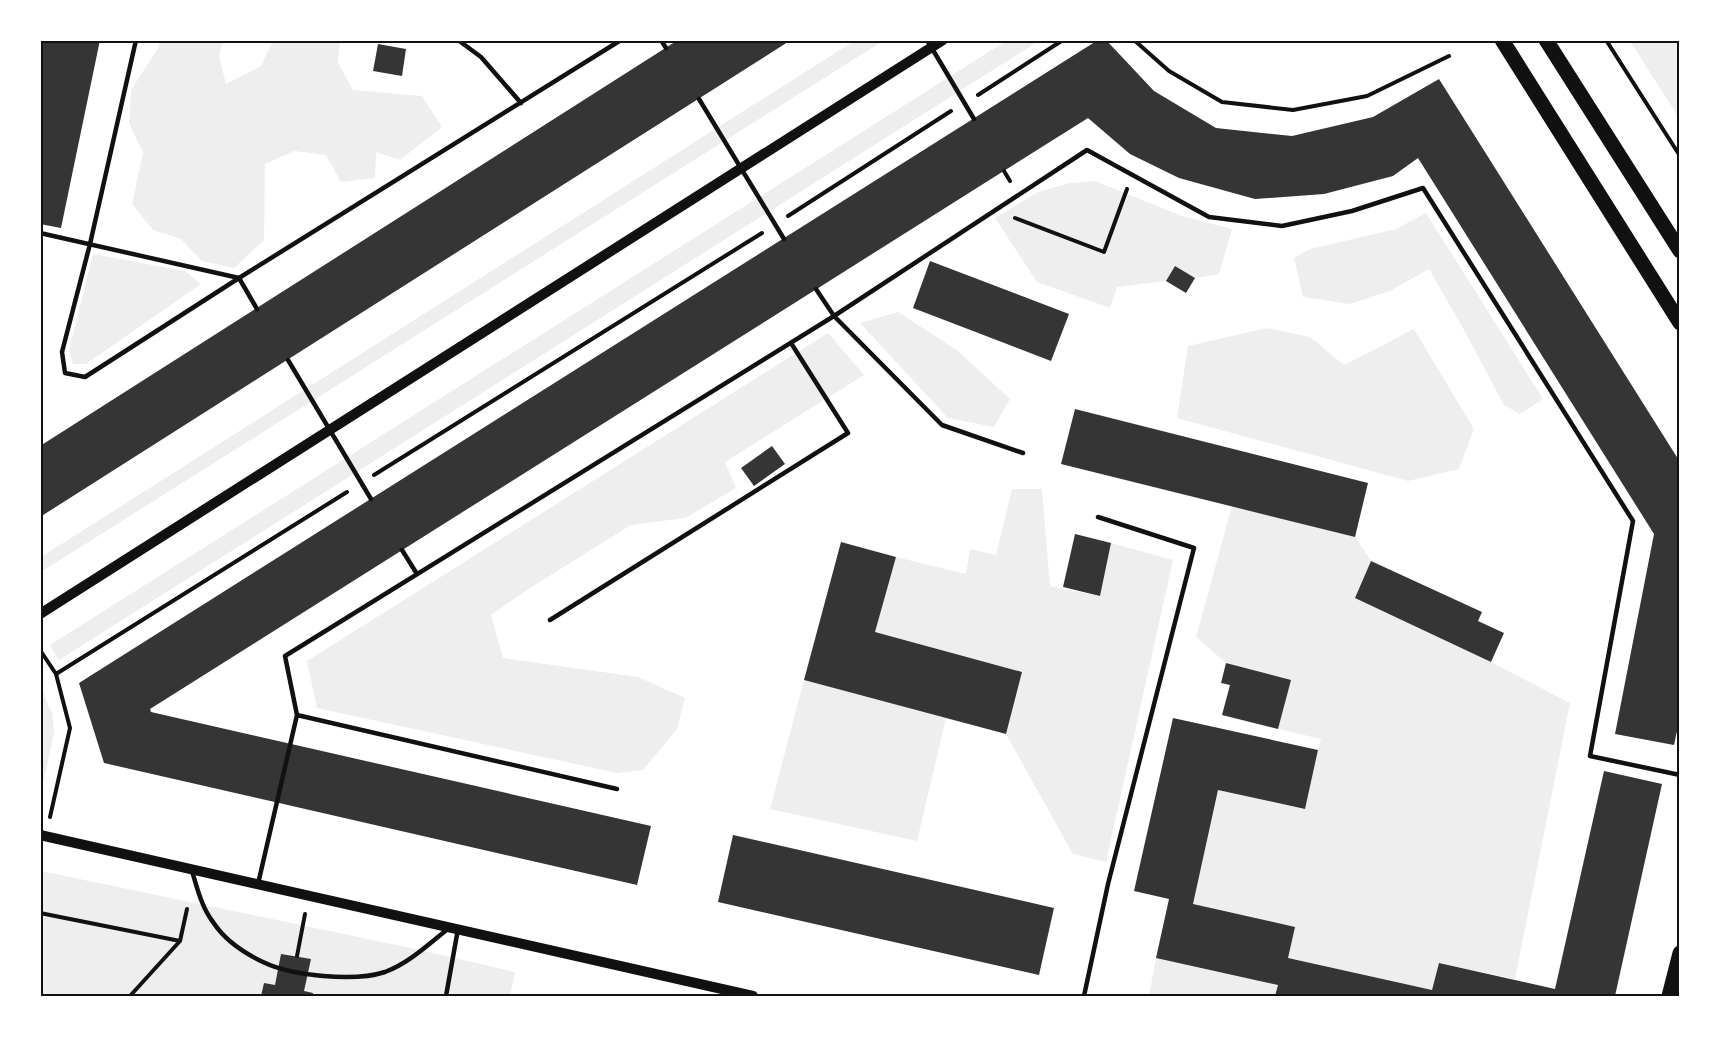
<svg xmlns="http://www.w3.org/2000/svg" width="1720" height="1037" viewBox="0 0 1720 1037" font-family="'Exo 2',sans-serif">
<rect width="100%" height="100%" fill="#fff"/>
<path fill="#eee" d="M340 40 338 63 353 90 422 96 442 127 400 160 376 152 375 178 341 182 326 155 294 151 265 164 264 240 234 268 202 261 181 239 153 230 132 204 143 153 129 123 131 90 158 48 160 41H223L219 56 226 84 261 66 273 41Z
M854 41H883L41 572V557Z
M1006 41H1039L59 660 50 645Z
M1630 41H1679V118Z
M1095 181 1182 216 1232 229 1219 274 1195 278 1175 267 1166 281 1117 287 1110 308 1037 282 995 218 1038 192 1070 183Z
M1426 213 1543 399 1520 414 1504 405 1464 330 1429 269 1390 291 1350 304 1303 297 1294 258 1310 249 1396 229Z
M93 254 185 271 201 284 86 364H73L69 350Z
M898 312 958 351 1010 399 994 427 948 418 860 323Z
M1267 328 1310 337 1344 365 1414 329 1474 429 1459 469 1408 481 1177 418 1188 346Z
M828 333 864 375 725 462 736 488 685 518 631 525 530 588 491 615 503 658 638 677 685 698 677 729 643 770 617 773 317 708 307 661Z
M1012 489H1042L1050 586 1100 596 1111 543 1173 560 1106 862 1073 854 1006 734 1022 672 875 632 896 557 966 574 970 549 996 555Z
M1232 506 1355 537 1371 561 1356 598 1491 662 1570 703 1515 979 1439 963 1432 990 1288 958 1193 904 1218 790 1304 809 1321 739 1278 729 1290 680 1226 663 1196 637Z
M804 680 946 718 917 841 770 809Z
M40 686 52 713 54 733 41 793Z
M41 871 411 948 515 972 510 996H41Z
M1156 958 1278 985 1275 996H1149Z"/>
<path fill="#353535" d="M40 40H100L61 228 40 224Z
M678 40H791L40 517V446Z
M1098 40H1106L1154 91 1216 128 1292 136 1373 117 1439 79 1680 462V717L1674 745 1615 734 1654 534 1418 158 1393 176 1324 194 1255 199 1179 178 1130 154 1088 118 150 709 151 712 651 826 637 885 104 763 79 683Z
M378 44 406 49 402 76 373 71Z
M930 261 1069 314 1051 361 913 308Z
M1175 266 1195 278 1186 293 1166 281Z
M1075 409 1368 483 1355 537 1061 464Z
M772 446 785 464 754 486 741 468Z
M1075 534 1111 543 1100 596 1063 587Z
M841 542 896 557 875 632 1022 672 1006 734 804 680Z
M1371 561 1482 612 1478 621 1504 633 1491 662 1355 598Z
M1226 663 1291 680 1278 729 1222 715 1230 685 1221 683Z
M1173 718 1318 750 1305 809 1218 790 1193 904 1295 927 1288 958 1432 990 1439 963 1555 989 1604 771 1662 784 1615 996H1275L1278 985 1156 958 1169 899 1134 891Z
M733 835 1054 908 1039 975 718 902Z
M281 954 311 959 304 991 313 993V996H261L264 983 275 985Z"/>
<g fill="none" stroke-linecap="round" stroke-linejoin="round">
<path stroke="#111" stroke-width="4" d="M1134 40 1169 71 1222 102 1293 110 1367 96 1449 56
M1606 40 1680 156
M978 95 1063 40
M1004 171 1010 181
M788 216 951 111
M1015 218 1104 252 1127 189
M374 475 762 233
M40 650 56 674 70 728 50 817
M56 674 347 492
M40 913 180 941
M297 956 305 914
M130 996 180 941 187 909"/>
<path stroke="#111" stroke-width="4.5" d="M136 40 90 244 62 352 65 373 85 377 239 278 621 40
M458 40 481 57 521 103
M661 40 666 48
M927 40 974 119
M699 99 784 239
M40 233 239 278 257 309
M816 289 834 316 942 425 1023 453
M288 360 371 499
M402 550 417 574
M550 620 848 433 791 343
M297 715 285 656 834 316 1087 150 1209 217 1282 226 1352 211 1423 188 1633 521 1590 756 1680 775
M192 871C197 888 202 908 213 922 224 939 244 953 263 962 292 976 354 982 385 972 409 963 429 944 449 928
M258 884 297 715 617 789
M446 996 458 929
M1084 996 1108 884 1194 548 1098 517"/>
<path stroke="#111" stroke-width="10" d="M40 614 943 40
M40 835 753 996"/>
<path stroke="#111" stroke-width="15" d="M1502 40 1680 323
M1546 40 1680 251
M1669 996 1680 953"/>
</g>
<rect width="1720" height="1037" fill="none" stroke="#ffffff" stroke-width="84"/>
<rect x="42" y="42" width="1636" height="953" fill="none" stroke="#111" stroke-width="2"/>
</svg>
